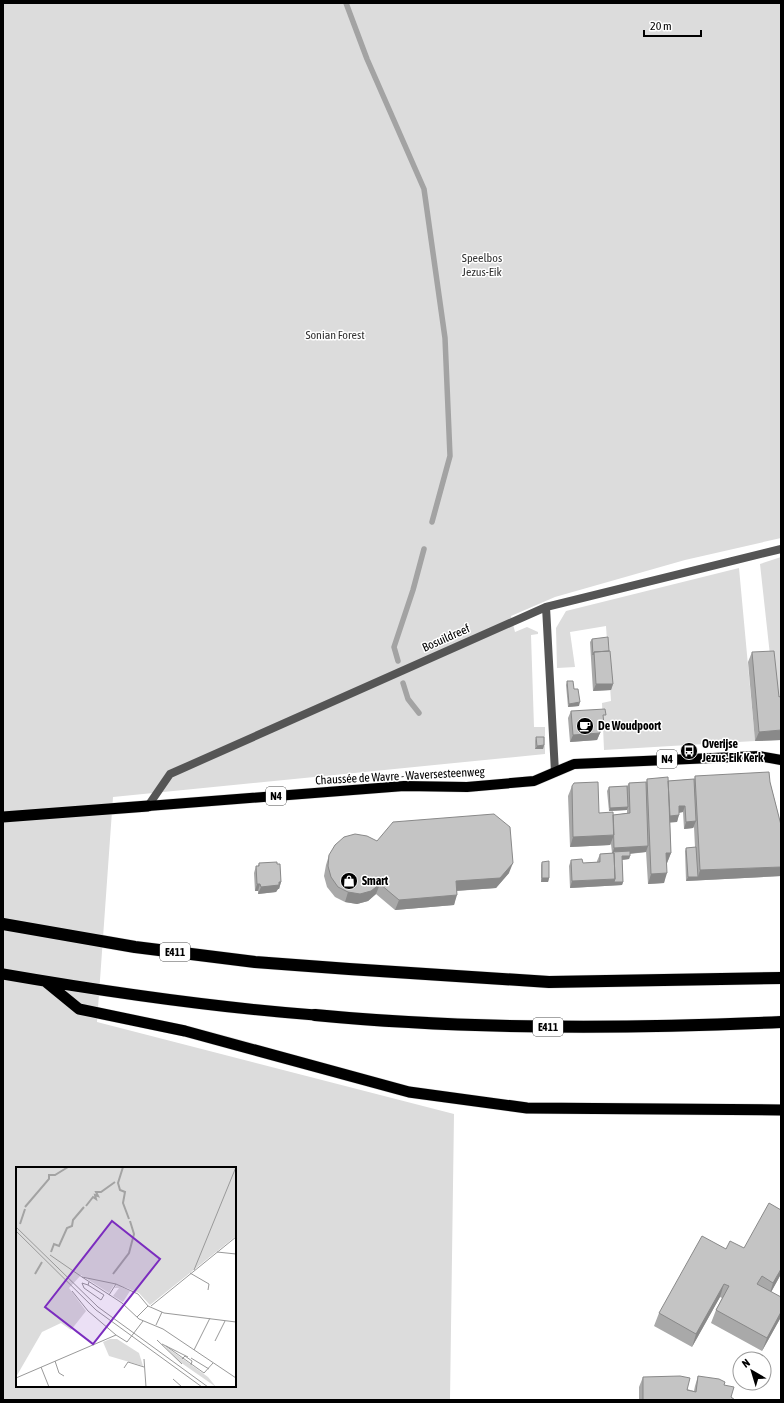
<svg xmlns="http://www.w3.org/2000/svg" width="784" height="1403" viewBox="0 0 784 1403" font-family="'Asap Condensed',sans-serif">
<rect width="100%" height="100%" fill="#fff"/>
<path fill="#dcdcdc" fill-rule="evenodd" d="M3 3H781V538L685 560 555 597 511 616 515 632 527 627 538 632V634L531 635 534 727H545V754L113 797 97 1022 454 1114 450 1400H3ZM17 1168H235V1386H17Z
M781 557V700L775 701 760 564Z
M739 568 755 741 604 750 602 703 611 701 606 626 570 632 575 667 557 668 556 628 566 611Z"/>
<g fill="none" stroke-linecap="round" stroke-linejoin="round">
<path stroke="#a3a3a3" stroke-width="5.5" d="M346 3 367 59 424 189 445 338 450 456 432 522
M398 661 394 647 413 590 424 549
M403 683 408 699 419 713"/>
<g stroke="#dbdbdb" stroke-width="11">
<path id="primary" d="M148 806 404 786 467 787 534 781 574 764 759 756 781 760"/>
</g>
<g stroke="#dbdbdb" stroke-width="12">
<path id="trunk" d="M3 817 148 806
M3 974C107 992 210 1007 315 1015
M46 982 79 1009 185 1031 409 1092 527 1108 781 1110"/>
</g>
<g stroke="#dbdbdb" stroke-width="13">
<path id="motorway" d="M3 924 135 947 255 962 349 969 549 982 781 978
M315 1015C470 1030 626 1029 781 1022"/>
</g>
<path stroke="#555" stroke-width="8" d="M546 607 555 772
M148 806 170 774 546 607 781 549"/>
<use href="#primary" stroke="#000" stroke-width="10"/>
<use href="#trunk" stroke="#000" stroke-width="11"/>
<use href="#motorway" stroke="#000" stroke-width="12"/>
</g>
<path fill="#a9a9a9" d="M592 639 609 651 613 684 611 690 593 691 590 642Z
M752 652 779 697 781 696V740L755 741 748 662Z
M567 681 574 689 579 706 568 707 566 685Z
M571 711 604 721 601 731H600V733L597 740 570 742 568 718Z
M536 737 544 745 543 749H535V741Z
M695 776 770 782 781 825V876L686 881 685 851 686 848 695 847 694 827 693 828 684 829 683 812 679 813 677 822H670L671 853 667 863 664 883 648 884 646 851V852L630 854V856L629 859 622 860 623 882 622 885 570 888 569 866 571 860 583 863 597 862V861L600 854 612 853 611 844 610 845 570 847 568 796 572 786 599 813 613 815 627 813V810L609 811 607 791 609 787 627 786 629 783 646 782 647 779 668 781 694 779Z
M377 841 509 873 496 888 457 891 454 905 395 910 376 894 368 901 357 904 345 902 335 897 327 887 324 876 326 865 329 855Z
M542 862 549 878 548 882H541V865Z
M259 863 277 864 281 882 279 889H278L276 892 258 894V891H255L254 873 256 866H258Z
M726 1249 781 1274 771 1292 781 1317 762 1351 711 1323 716 1310 722 1298 720 1297 692 1347 654 1326 659 1313Z
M698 1376 724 1385 731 1397 735 1400H639V1387L643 1377 694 1391 695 1386Z"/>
<path fill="#898989" d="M596 684H613L611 690 593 691Z
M580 702 579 706 568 707 569 704Z
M600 724H604L601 731H597Z
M781 730V740L755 741 759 732Z
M600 733 597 740 570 742 573 735Z
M544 745 543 749H535L537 746Z
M679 806H685L683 812 676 813Z
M628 807 627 810 609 811 610 808Z
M679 815 677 822 666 823 668 816Z
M696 821 693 828 684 829 686 822Z
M614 835 610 845 570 847 573 837Z
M648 846 646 852 613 855V852L612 855 614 848Z
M666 853H671L667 863H663Z
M622 856H630L629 859 621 860Z
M513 863 509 873 496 888 453 891 456 881Z
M781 867V876L686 881 688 877H698L700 870Z
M667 873 664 883 648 884 651 874Z
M542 878H549L548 882H541Z
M615 879 623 882 622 885 570 888 572 881Z
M279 882H281L279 889H278L276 892 258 894 261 887Z
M257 884H260L258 891H255Z
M380 884 376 894 368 901 357 904 345 902 348 892Z
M457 895 454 905 395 910 399 900Z
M781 1269V1274L769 1296 773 1283Z
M724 1284 720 1297 692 1347 696 1334Z
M781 1312V1317L762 1351 767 1338Z"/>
<path fill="#c4c4c4" stroke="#898989" d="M608 637 609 651 594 652 593 655 592 639Z
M610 651 613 684H596L594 652Z
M774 651 779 697 781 696V730L759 732 752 652Z
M567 681H573L574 689H578L580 702 569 704Z
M605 709 606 715H603L604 724H600V733L573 735 571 711Z
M536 737H544V745L537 746Z
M769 772 770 782 781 825V867L700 870 695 776Z
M668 777 671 853H666L667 873 651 874 647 779Z
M694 779 696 821 686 822 685 806H679V815L670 816 668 781Z
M598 782 599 813 613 812 614 835 573 837 572 786 574 783Z
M646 782 648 846 614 848 613 815 630 813 629 783Z
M627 786 628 807 610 808 609 787Z
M494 814 510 827 513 863 500 878 456 881 457 895 399 900 380 884 371 891 360 894 348 892 338 887 331 877 328 866 329 855 335 845 344 837 355 834 367 836 377 841 393 822Z
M696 847 698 877H688L686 848Z
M630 851V856H622L623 882H614L615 879 614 853H613V852Z
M614 853 615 879 572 881 571 860 582 859 583 863 600 862V854Z
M549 861V878H542V862Z
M277 862V864H280L281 882H279V885L261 887 260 884H257L256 866H259V863Z
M769 1203 781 1210V1269L773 1283 762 1276 757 1284 781 1297V1312L767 1338 716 1310 729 1286 724 1284 696 1334 659 1313 702 1236 726 1249 730 1241 744 1248Z
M680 1376 690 1378 687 1390 696 1392 698 1376 719 1379 725 1382 724 1385 734 1387 731 1397 735 1400H643V1377Z"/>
<defs>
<g id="cafe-disc" transform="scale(0.9)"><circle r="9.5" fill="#000" stroke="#fff"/><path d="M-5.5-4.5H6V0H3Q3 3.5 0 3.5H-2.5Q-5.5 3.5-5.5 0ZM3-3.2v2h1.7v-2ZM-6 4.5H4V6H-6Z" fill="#fff"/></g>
<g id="bus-disc" transform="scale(0.9)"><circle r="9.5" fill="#000" stroke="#fff"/><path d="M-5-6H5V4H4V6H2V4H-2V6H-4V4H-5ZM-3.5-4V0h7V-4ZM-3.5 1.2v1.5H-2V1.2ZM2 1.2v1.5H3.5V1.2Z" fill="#fff"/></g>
<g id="shop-disc" transform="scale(0.9)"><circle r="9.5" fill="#000" stroke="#fff"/><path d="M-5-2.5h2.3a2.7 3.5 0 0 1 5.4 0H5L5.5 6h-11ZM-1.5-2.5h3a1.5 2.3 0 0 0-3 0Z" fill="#fff"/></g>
</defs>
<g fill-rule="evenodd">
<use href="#cafe-disc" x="585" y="726"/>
<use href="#bus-disc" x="689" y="751"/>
<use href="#shop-disc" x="349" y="881"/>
</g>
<g text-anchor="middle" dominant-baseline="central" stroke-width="3" stroke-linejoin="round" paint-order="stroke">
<g fill="#fff" stroke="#4c4c4c" stroke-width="1">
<rect x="657" y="750" width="20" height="18" rx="3"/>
<rect x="266" y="787" width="20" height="18" rx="3"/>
<rect x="160" y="943" width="30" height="18" rx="3"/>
<rect x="533" y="1018" width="30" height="18" rx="3"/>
</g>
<g font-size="11" font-weight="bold" fill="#000">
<text x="667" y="759">N4</text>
<text x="276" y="796">N4</text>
<text x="175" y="952">E411</text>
<text x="548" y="1027">E411</text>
</g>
<g font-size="12" fill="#333" stroke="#fff">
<text x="482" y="258">Speelbos<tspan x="482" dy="14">Jezus-Eik</tspan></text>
<text x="335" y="335">Sonian Forest</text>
</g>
<g font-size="12" fill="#000" stroke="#fff">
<text transform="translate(446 638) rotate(-24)">Bosuildreef</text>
<text transform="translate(400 776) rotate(-3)">Chaussée de Wavre - Waversesteenweg</text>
</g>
<g font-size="12" font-weight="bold" fill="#000" stroke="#fff" text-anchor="start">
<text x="598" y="726">De Woudpoort</text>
<text x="702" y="744">Overijse<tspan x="702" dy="14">Jezus-Eik Kerk</tspan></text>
<text x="362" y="881">Smart</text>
</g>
</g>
<g transform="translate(16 1167)">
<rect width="220" height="220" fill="#fff"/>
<path d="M0 0H220V69L134 138 123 126 111 121 98 118 93 126 65 108 53 121 70 144 55 163 45 156 26 165 0 210ZM101 118 114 124 107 135 97 129 103 121H98ZM94 172H101L123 186 127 199 93 189 87 175ZM146 177 192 210 200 220 164 195Z" fill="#dcdcdc"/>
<path fill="none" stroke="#a3a3a3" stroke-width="2" d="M107 0 102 16 104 23 109 25 107 36 113 52M70 39 77 30 80 32 79 28 82 29 80 25H85L99 15M9 40 33 12V8H39L52 0M4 57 9 42M35 85 38 77 43 79 51 61 56 59 57 53 68 40M19 107 26 95M97 107 113 86 118 67 114 54"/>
<path fill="none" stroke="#999" stroke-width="1" d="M0 60 82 140 192 220M0 64 80 143 186 220M201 85 220 87M34 88 66 110M178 103 220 0M174 106 193 117 192 123M66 110 100 117 122 127 132 139M66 110 106 136 123 152 147 162 220 211M72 118 88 128 85 133 68 121 66 116 72 118 73 115M56 124 72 144 100 168M93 128 100 117M132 139 148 146 220 155M135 139 220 70M121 150 132 139M140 158 146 145M100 168 111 175 127 154M141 173 166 197M199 174 209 154M146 177 172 190M150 179 188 206 197 196M178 183 194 151M175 191 193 202M128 192 130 220M166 192 169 189 176 194 175 198M39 194 43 206 48 209M25 200 33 220M108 201 112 195 128 200M0 211 100 168M157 212 166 220"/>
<path fill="#7b2cbf" fill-opacity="0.15" stroke="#7b2cbf" stroke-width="2" d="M96 54 144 92 77 177 29 140Z"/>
<rect width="220" height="220" fill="none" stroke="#000" stroke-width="2"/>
</g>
<rect width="784" height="1403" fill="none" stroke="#000000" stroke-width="8"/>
<g transform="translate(752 1371) rotate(322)"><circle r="19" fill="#ffffff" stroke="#999999"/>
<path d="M0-3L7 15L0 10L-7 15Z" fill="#000000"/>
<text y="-6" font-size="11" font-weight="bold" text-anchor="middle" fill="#000000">N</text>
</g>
<path d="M644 30v6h57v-6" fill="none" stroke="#000000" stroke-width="2"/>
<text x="650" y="30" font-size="12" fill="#000000" stroke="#ffffff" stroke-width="3" paint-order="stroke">20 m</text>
</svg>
